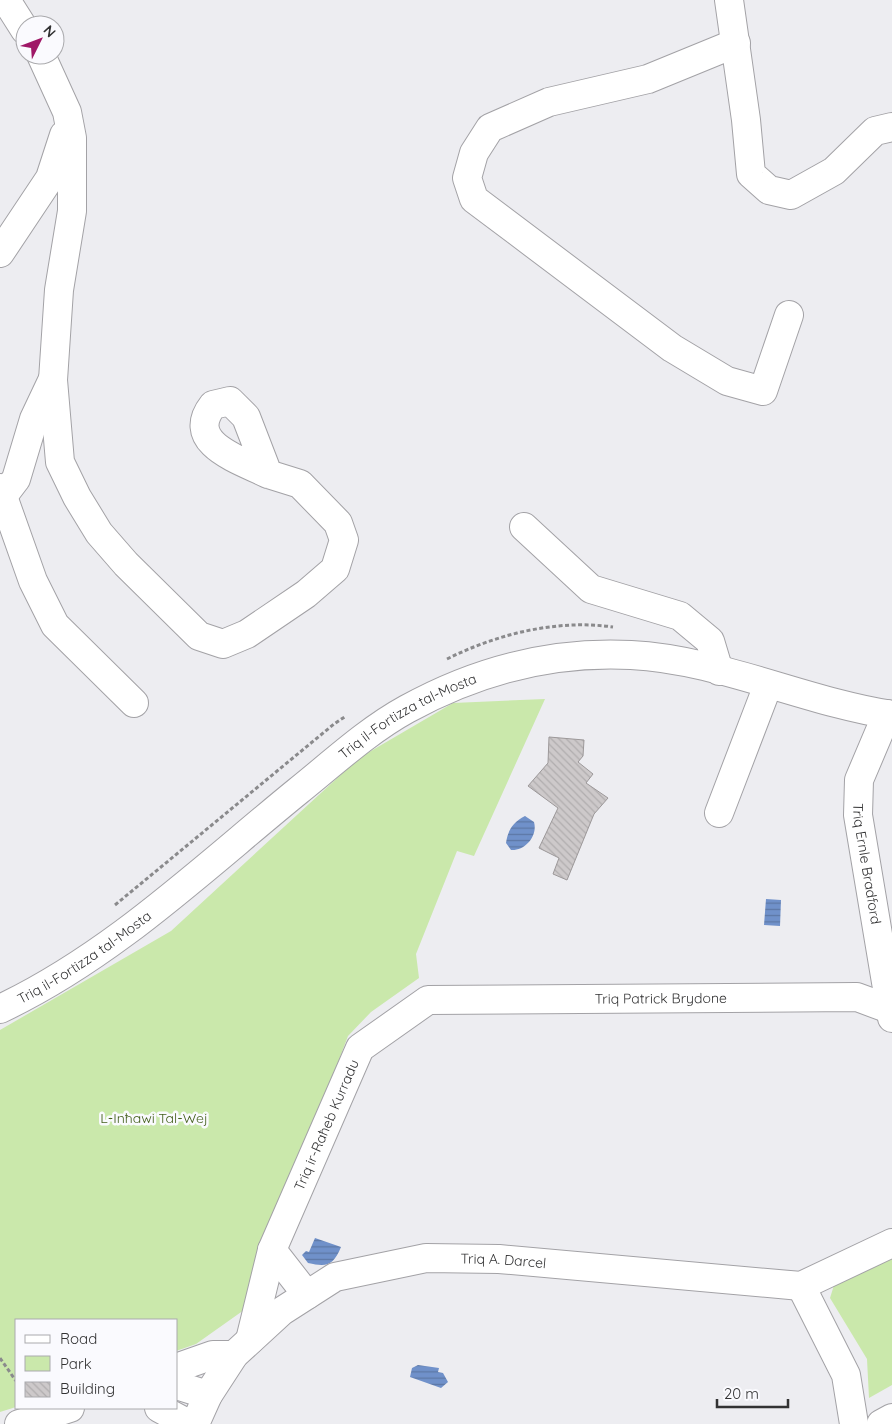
<svg xmlns="http://www.w3.org/2000/svg" width="892" height="1424" viewBox="0 0 892 1424" font-family="Quicksand,sans-serif">
<defs>
<pattern id="water-rules" width="6" height="5" patternUnits="userSpaceOnUse" patternTransform="scale(1.25)"><rect width="6" height="5" fill="#7091ca"/><path d="M0 2.5h6" fill="none" stroke="#5d77a5"/></pattern>
<pattern id="building-back-hatch" width="6" height="6" patternUnits="userSpaceOnUse" patternTransform="scale(1.25)"><rect width="6" height="6" fill="#cdc9ca"/><path d="M-1 5l2 2M0 0l6 6M5-1l2 2" fill="none" stroke="#b0adae"/></pattern>
</defs>
<rect width="100%" height="100%" fill="#ededf1"/>
<path fill="#cae8ab" d="M545 699 474 856 457 851 416 954 419 978 371 1012 348 1036 244 1310 196 1344 176 1351V1320H16V1407L0 1412V1030L171 931 359 758 453 703Z
M892 1255V1385L869 1398 867 1359 830 1298 835 1282Z"/>
<path fill="url(#water-rules)" d="M525 816 534 822C538 836 525 851 511 850L506 843C508 830 513 822 525 816Z
M766 899 781 900 780 926 764 925Z
M315 1238 341 1247C333 1266 327 1267 308 1263L302 1255 306 1251 309 1252Z
M418 1365 439 1368 438 1372 443 1373 448 1382 441 1388 410 1377 412 1368Z"/>
<path fill="url(#building-back-hatch)" stroke="#9c9899" d="M549 737 584 740 583 756 578 762 593 774 586 783 608 798 594 814 567 880 553 874 559 858 539 848 558 808 528 786 548 763Z"/>
<g fill="none" stroke-linecap="round" stroke-linejoin="round">
<g stroke="#a3a2a6" stroke-width="30">
<g id="minor">
<path d="M6 0 25 30"/>
<path d="M729 0 746 120 751 174 769 190 791 195 834 171 875 131 892 127"/>
<path d="M736 43 648 79 549 102 490 128 474 153 467 178 474 199 672 348 727 381 763 391 789 315"/>
<path d="M41 55 67 112 72 138V211L59 290 53 380 60 462 77 497 99 533 126 564 199 636 223 644 247 634 306 594 335 569 344 540 338 523 300 484 268 474 246 417 230 401 213 405C183 443 240 460 268 474"/>
<path d="M0 253 50 178 64 135"/>
<path d="M0 488 33 581 55 625 134 703"/>
<path d="M0 500 16 479 34 419 52 381"/>
<path d="M524 527 591 589 680 616 710 641 719 671"/>
<path id="s1" d="M887 714 859 780 858 815 892 1018"/>
<path d="M719 813 768 685"/>
<path d="M272 1250 307 1295"/>
<path d="M801 1286 846 1375 854 1424"/>
<path id="s2" d="M250 1340 272 1250 360 1048 428 1000 857 997 892 1010"/>
<path d="M176 1368 213 1355H234"/>
<path d="M176 1385 208 1395"/>
<path d="M159 1408 189 1424"/>
<path d="M19 1424 70 1408"/>
<path id="s3" d="M195 1424 208 1395 234 1355 282 1311 335 1277 426 1258 499 1259 801 1286 892 1243"/>
<path d="M881 1424 892 1418"/>
</g>
</g>
<g stroke="#a3a2a6" stroke-width="30">
<g id="major">
<path id="s4" d="M0 1009C112 956 202 869 298 791 333 763 367 731 407 709 476 671 552 651 631 655 717 659 806 702 892 715"/>
</g>
</g>
<path stroke="#8a8a8c" stroke-width="3" stroke-dasharray="4 2.5" stroke-linecap="butt" d="M447 659C497 634 557 619 613 627
M115 905 334 724 346 716
M0 1358 16 1381"/>
<use href="#minor" stroke="#fff" stroke-width="28"/>
<use href="#major" stroke="#fff" stroke-width="28"/>
</g>
<g text-anchor="middle" dominant-baseline="central" stroke-width="5" stroke-linejoin="round" paint-order="stroke">
<g font-size="14" fill="#323233" stroke="#fafafe">
<text stroke="none"><textPath href="#s4" startOffset="504">Triq il-Fortizza tal-Mosta</textPath></text>
<text stroke="none"><textPath href="#s1" startOffset="156">Triq Ernle Bradford</textPath></text>
<text stroke="none"><textPath href="#s4" startOffset="99">Triq il-Fortizza tal-Mosta</textPath></text>
<text stroke="none"><textPath href="#s2" startOffset="629">Triq Patrick Brydone</textPath></text>
<text stroke="none"><textPath href="#s2" startOffset="229">Triq ir-Raħeb Kurradu</textPath></text>
<text stroke="none"><textPath href="#s3" startOffset="378">Triq A. Darcel</textPath></text>
</g>
<g font-size="14" fill="#44601d" stroke="#fafafe">
<text x="154" y="1118">L-Inħawi Tal-Wej</text>
</g>
</g>
<rect x="15" y="1319" width="162" height="90" fill="#fafafe" stroke="#aaaaad"/>
<rect x="25" y="1335" width="25" height="8" fill="#ffffff" stroke="#aaaaad"/>
<text x="60" y="1344" font-size="15" fill="#323233">Road</text>
<rect x="25" y="1356" width="25" height="15" fill="#cae8ab" stroke="#aaaaad"/>
<text x="60" y="1369" font-size="15" fill="#323233">Park</text>
<rect x="25" y="1382" width="25" height="15" fill="url(#building-back-hatch)" stroke="#aaaaad"/>
<text x="60" y="1394" font-size="15" fill="#323233">Building</text>
<g transform="translate(40 40) rotate(48)"><circle r="24" fill="#fafafe" stroke="#aaaaad"/>
<path d="M0-4L9 19L0 12L-9 19Z" fill="#9f1867"/>
<text y="-8" font-size="14" font-weight="bold" text-anchor="middle" fill="#323233">N</text>
</g>
<path d="M717 1399v8h71v-8" fill="none" stroke="#323233" stroke-width="2.5"/>
<text x="724" y="1399" font-size="15" fill="#323233" stroke="#fafafe" stroke-width="4" paint-order="stroke">20 m</text>
</svg>
